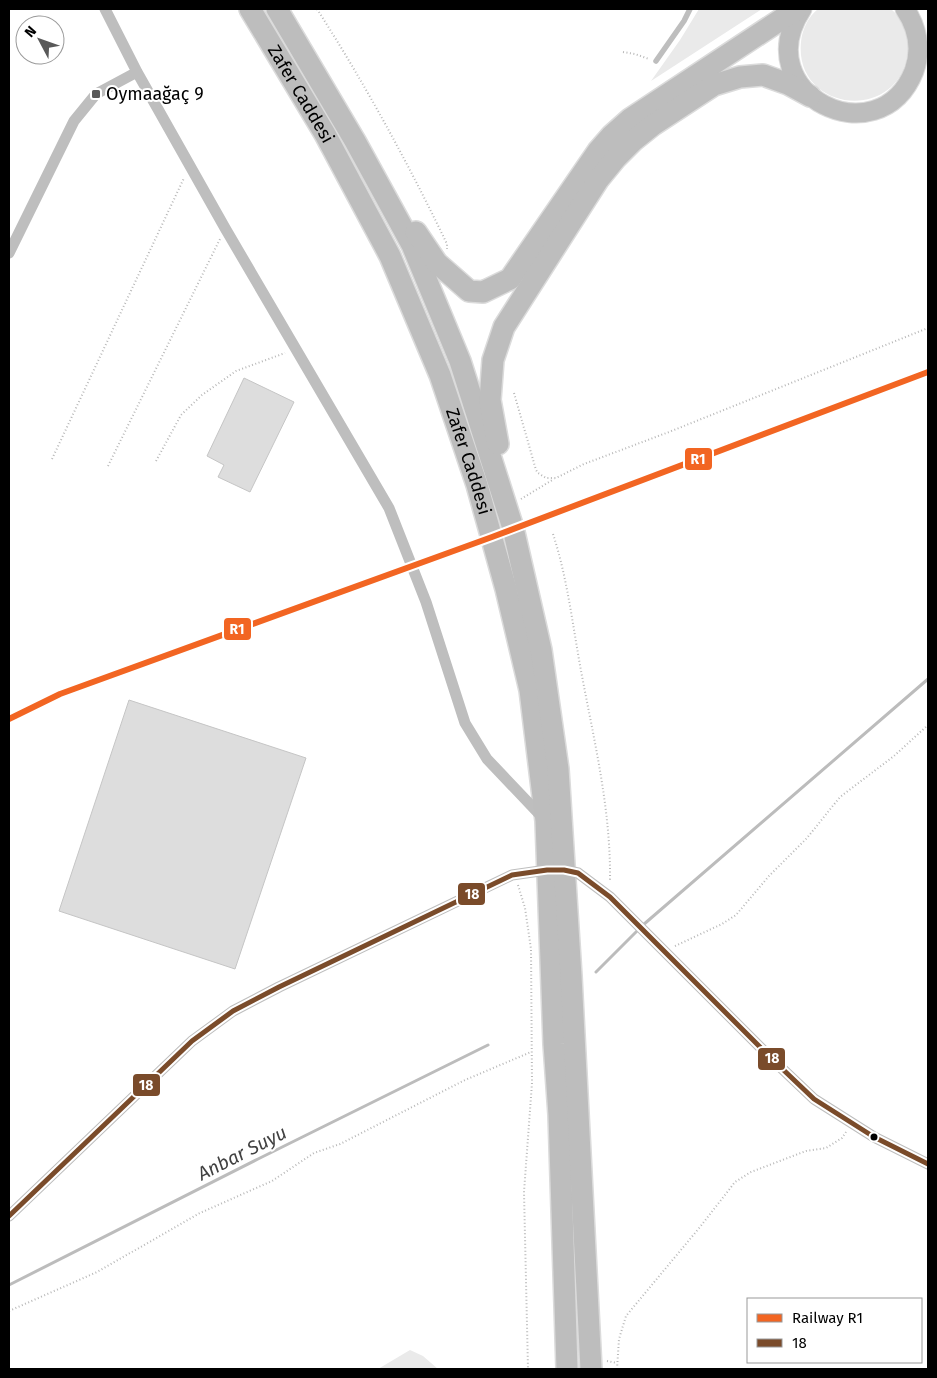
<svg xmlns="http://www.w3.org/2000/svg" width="937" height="1378" viewBox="0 0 937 1378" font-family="'Fira Sans',sans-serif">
<rect width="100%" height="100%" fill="#fff"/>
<path fill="#eaeaea" d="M699 9H762L651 81 680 40Z
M818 9H891C905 21 911 40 907 57 894 124 794 110 801 42 802 30 808 17 818 9Z
M410 1350 423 1356 438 1369H378Z"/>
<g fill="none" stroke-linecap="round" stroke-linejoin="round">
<path stroke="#bcbcbc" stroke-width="3" d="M643 925 928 679
M596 972 638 930
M9 1285 258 1159 488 1045"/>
</g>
<path fill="#ddd" stroke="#c5c5c5" d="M244 378 294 402 250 492 218 477 224 465 207 456Z
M129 700 306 758 235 969 59 911Z"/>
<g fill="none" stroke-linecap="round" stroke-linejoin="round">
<g stroke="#dbdbdb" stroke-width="21">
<path id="primary" d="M802 9C746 94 879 159 914 71 922 49 917 27 905 9"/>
</g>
<g stroke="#dbdbdb" stroke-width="24">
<g id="highway">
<path id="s1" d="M250 9 325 134 390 256 440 375 477 485 506 589 530 690 546 821 554 1044 559 1115 567 1369"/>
<path d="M277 9 355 141 412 245 460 361 513 528 541 650 558 769 571 976 591 1369"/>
<path d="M416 232 437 263 469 291 483 292 510 279 598 151 612 135 630 119 797 9"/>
<path d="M498 444 490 400 493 360 504 327 598 180 616 158 633 141 653 125 714 85 740 77 763 75 788 84 810 96"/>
</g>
</g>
<path stroke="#b8b8b8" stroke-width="2" stroke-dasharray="1 2.5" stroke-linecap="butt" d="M317 9C365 84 408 163 447 244V249
M623 52 635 54 649 59
M514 393 536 470 538 473 546 478H556L584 464 669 432 928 328
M52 459 184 178
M156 461 181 415 202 395 236 371 285 353
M108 466 220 239
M521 499 554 479
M553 534C568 580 573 629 582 676 595 745 611 811 610 882
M518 885 525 908 531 949 532 1083 524 1192 528 1369
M675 946 722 924 736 915 769 876 807 838 840 797 894 756 928 725
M9 1311 97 1272 200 1213 272 1181 314 1153 340 1144 465 1080 531 1052
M607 1361 617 1363
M617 1369 619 1339 626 1316 700 1227 735 1182 751 1172 806 1151 826 1148 842 1138 846 1132"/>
<path stroke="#bebebe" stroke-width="5.5" d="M656 61 684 21 690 9"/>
<path stroke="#bebebe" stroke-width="11" d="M105 9 137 72 225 228 389 508 426 602 465 723 487 759 543 818
M9 253 74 121 96 94 137 72
M9 1216 192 1041 233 1011 279 987 512 875 547 870H564L578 873 610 897 773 1060 814 1099 874 1137 928 1164"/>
<use href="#primary" stroke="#bdbdbd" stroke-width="19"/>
<use href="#highway" stroke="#bdbdbd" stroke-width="21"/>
<g stroke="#fff" stroke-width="9">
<path id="bus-1" d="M9 1216 192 1041 233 1011 279 987 512 875 547 870H564L578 873 610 897 773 1060 814 1099 874 1137 928 1164"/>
</g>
<use href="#bus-1" stroke="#7a4b2a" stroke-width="5"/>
<g stroke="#fff" stroke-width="10">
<path id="rail-1" d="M9 719 60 694 492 537 928 372"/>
</g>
<use href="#rail-1" stroke="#f26522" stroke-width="6"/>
</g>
<rect fill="#595959" stroke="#fff" stroke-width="2" x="91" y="89" width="10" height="10" rx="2.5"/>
<circle fill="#000" stroke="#fff" stroke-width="2" cx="874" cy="1137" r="4.5"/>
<g text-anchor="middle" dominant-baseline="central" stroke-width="4" stroke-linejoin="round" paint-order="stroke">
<g font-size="18" fill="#000" stroke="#fff" text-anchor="start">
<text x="106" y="94">Oymaağaç 9</text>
</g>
<g font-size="18" fill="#000" stroke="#fff">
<text stroke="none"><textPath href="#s1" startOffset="99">Zafer Caddesi</textPath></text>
<text stroke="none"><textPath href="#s1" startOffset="504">Zafer Caddesi</textPath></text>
</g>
<g font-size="19" font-style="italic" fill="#414141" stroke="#fff">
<text transform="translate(242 1153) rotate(-27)">Anbar Suyu</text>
</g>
</g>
<g stroke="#fff" stroke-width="2">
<rect x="684" y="447" width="29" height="24" rx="5" fill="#f26522"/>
<rect x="223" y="617" width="29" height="24" rx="5" fill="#f26522"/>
<rect x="457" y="882" width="29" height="24" rx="5" fill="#7a4b2a"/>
<rect x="757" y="1047" width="29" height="24" rx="5" fill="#7a4b2a"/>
<rect x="132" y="1073" width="29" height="24" rx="5" fill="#7a4b2a"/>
</g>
<g font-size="14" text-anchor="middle" font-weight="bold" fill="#fff">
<text x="698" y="464">R1</text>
<text x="237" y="634">R1</text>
<text x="472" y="899">18</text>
<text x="772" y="1063">18</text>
<text x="146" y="1090">18</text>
</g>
<rect width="937" height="1378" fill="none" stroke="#000000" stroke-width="20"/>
<rect x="747" y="1298" width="175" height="65" fill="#ffffff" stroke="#999999"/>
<rect x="757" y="1314" width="25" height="8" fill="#f26522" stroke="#999999"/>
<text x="792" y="1323" font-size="15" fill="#000000">Railway R1</text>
<rect x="757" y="1339" width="25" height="8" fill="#7a4b2a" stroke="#999999"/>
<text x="792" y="1348" font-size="15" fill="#000000">18</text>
<g transform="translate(40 40) rotate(311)"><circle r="24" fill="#ffffff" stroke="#999999"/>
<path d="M0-4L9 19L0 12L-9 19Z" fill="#595959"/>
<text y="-8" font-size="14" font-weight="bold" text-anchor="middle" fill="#000000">N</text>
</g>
</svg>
